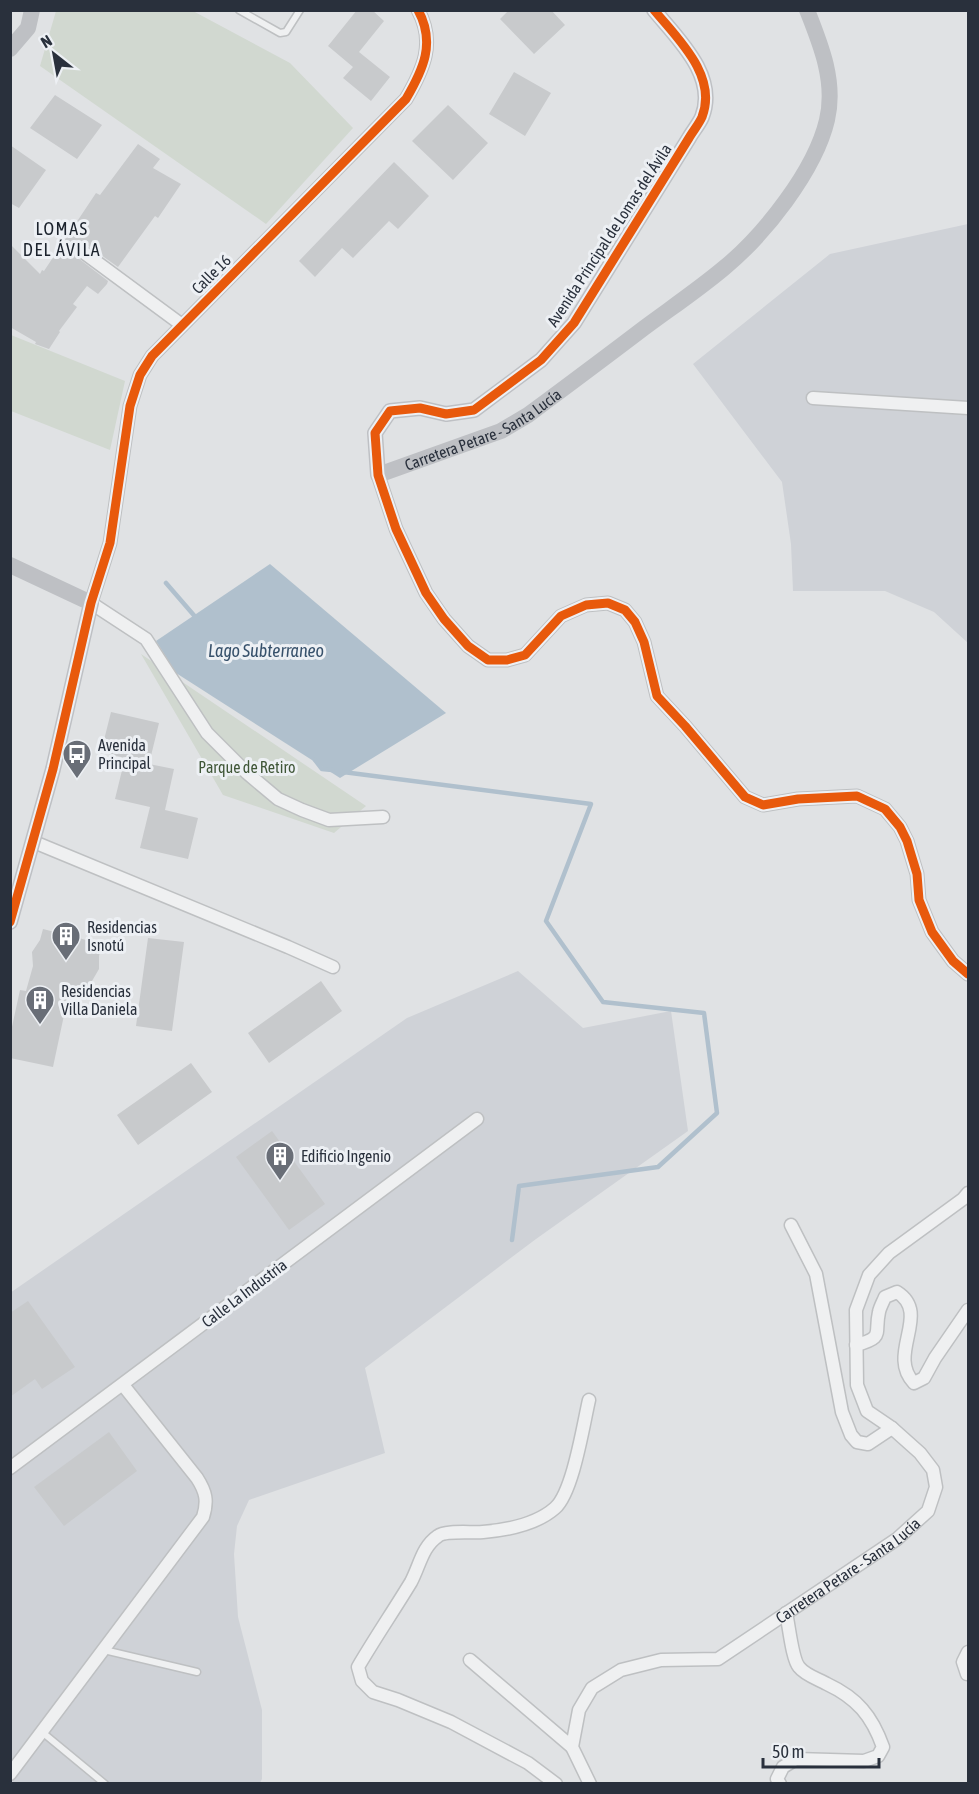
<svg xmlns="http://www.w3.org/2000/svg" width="979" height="1794" viewBox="0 0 979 1794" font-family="'Asap Condensed',sans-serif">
<rect width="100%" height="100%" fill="#e0e2e4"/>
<path fill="#cfd2d7" d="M968 224V643L934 612 885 591H793L791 544 782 482 693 364 830 254Z
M518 971 583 1028 671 1011 688 1131 536 1239 365 1368 385 1453 249 1500 237 1526 234 1554 238 1617 262 1710V1779L260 1783H11L10 1293 407 1018Z"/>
<path fill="#d1d8d0" d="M56 11H193L290 63 353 128 266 224 40 66Z
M11 335 125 381 110 450 11 411Z
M141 654 366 806 334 833 223 795Z"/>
<path fill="#b0c0cd" d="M270 564 446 713 340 778 176 673 156 641Z"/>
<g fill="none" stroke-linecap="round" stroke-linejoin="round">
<path stroke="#b0c0cd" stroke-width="4.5" d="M166 583 198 620
M315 760 322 769 332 770
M343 772 591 804 546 921 603 1002 704 1013 717 1113 658 1167 519 1186 512 1240"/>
</g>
<path fill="#c8cacc" d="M357 10H372L384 21 359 52 390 77 371 101 343 78 353 67 328 46Z
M509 10H551L565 25 534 54 500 19Z
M514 72 551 93 525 136 489 114Z
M55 95 102 125 77 159 30 128Z
M448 105 488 143 453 180 412 141Z
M138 144 160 159 153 168 181 184 158 218 155 216 118 267 87 245 80 244 77 247 75 252 78 258 108 281 107 284 98 294 87 286 73 304 77 307 59 331 60 332 49 349 35 344 36 342 10 327V244L40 274 42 270 44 271 96 193 100 195Z
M10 145 46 170 19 208 10 203Z
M394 162 429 196 398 229 389 221 353 258 342 248 315 277 299 261Z
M111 712 159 723 149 764 174 769 165 810 198 818 188 859 140 848 150 807 115 799 125 758 101 752Z
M43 929 102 944 99 956V969L92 981 90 992 70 987 53 1067 10 1058V1036L20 990 26 991 33 966 32 952 40 940Z
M148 938 184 942 172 1031 136 1026Z
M321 981 342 1011 269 1063 248 1033Z
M191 1063 212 1092 138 1145 117 1115Z
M272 1131 325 1204 289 1230 236 1157Z
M28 1301 75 1367 42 1389 35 1379 10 1397V1313Z
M109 1432 137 1471 64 1526 34 1487Z"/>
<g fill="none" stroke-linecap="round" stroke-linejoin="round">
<g stroke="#bec0c2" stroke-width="9">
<path id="lane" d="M239 10 280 33 286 32 300 10
M104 1650 197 1672
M42 1732 105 1784"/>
</g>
<g stroke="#bec0c2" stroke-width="15">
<g id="street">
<path d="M83 252 182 325"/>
<path d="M813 398 968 408"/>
<path d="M378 475 396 529 426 593 444 619 468 646 488 660H507L525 655 561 616 586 605 608 603 625 610 635 622 644 642 657 696 685 726 745 797 763 805 798 799 857 796 885 809 900 827 907 841 917 874 919 900 932 932 953 961 968 974"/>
<path d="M383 817 329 820 302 810 278 799 247 773 207 733 146 639 91 603 110 543 130 406 140 375 152 356 406 99C423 70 436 43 418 10"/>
<path d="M34 842 288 947 333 967"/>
<path d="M791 1225 816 1274 842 1412 851 1435 857 1442 868 1444 892 1428"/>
<path d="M856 1345C885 1337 874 1334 879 1312 880 1307 883 1302 885 1297L897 1292C932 1314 886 1354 914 1383L924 1378 935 1358 968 1310"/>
<path d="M10 1468 477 1119"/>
<path d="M968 1652 963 1662 967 1674H968"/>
<path d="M470 1660 572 1747"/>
<path d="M10 1774 203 1517C208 1501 206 1492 197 1478L123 1385"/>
<path d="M556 1784 528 1763 451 1722 398 1700 373 1692 362 1681 358 1667C375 1638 394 1610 411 1582 420 1565 422 1547 438 1536 445 1530 472 1533 483 1532 506 1530 537 1524 555 1508 573 1492 583 1426 589 1400"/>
<path id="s1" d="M590 1784 572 1747 579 1710 592 1688 621 1670 661 1660 718 1659 897 1539 928 1511 936 1487 933 1470 920 1453 892 1428 867 1411 857 1385 856 1310 869 1275 889 1253 963 1199 968 1193"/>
<path d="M780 1784 777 1779 783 1767 796 1759 864 1761 878 1756 883 1747C872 1716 857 1698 827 1684 818 1679 805 1675 799 1667 792 1659 789 1625 786 1613"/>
</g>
</g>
<use href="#lane" stroke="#eff0f1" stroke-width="6"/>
<use href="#street" stroke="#eff0f1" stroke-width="12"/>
<g stroke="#bec0c4" stroke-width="16">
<path id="s2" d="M654 10C678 39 718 76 702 117 699 124 693 131 689 138L574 323 541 360 474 410 446 414 420 408 390 411 375 433 378 475 501 431 528 415C567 386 606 357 644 328 671 308 699 289 724 268 764 235 815 171 827 120 836 82 821 45 807 10"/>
<path d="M10 49 28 28 32 10"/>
<path d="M10 565 91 603 53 769 10 922"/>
</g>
<g stroke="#edf0f4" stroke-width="13">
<path id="cycleway" d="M654 10C678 39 718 76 702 117 699 124 693 131 689 138L574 323 541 360 474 410 446 414 420 408 390 411 375 433 378 475 396 529 426 593 444 619 468 646 488 660H507L525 655 561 616 586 605 608 603 625 610 635 622 644 642 657 696 685 726 745 797 763 805 798 799 857 796 885 809 900 827 907 841 917 874 919 900 932 932 953 961 968 974
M10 922 53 769 91 603 110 543 130 406 140 375 152 356 406 99C423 70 436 43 418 10"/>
</g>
<use href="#cycleway" stroke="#e8590c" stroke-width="9"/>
</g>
<defs>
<g id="bus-pin" transform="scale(1.5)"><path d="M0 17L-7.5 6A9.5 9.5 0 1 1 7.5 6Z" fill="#696e77" stroke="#edf0f4"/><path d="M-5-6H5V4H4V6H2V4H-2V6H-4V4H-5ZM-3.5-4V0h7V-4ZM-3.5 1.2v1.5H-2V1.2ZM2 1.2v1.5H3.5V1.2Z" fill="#fff"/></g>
<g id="building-pin" transform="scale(1.5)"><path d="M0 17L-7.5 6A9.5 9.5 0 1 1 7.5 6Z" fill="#696e77" stroke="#edf0f4"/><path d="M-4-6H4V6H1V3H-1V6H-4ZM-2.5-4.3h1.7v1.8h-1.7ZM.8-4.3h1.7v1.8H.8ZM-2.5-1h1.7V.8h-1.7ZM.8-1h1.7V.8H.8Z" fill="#fff"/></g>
</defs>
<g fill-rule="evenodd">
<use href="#bus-pin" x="77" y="754"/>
<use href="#building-pin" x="66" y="936"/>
<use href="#building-pin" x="40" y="1000"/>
<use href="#building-pin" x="280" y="1156"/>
</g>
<g text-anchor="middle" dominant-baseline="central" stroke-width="6" stroke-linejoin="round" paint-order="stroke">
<g font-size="16" fill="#29303c" stroke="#edf0f4">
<text transform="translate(609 235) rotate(-57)">Avenida Principal de Lomas del Ávila</text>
<text transform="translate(211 274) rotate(-45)">Calle 16</text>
<text stroke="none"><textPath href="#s2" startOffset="768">Carretera Petare - Santa Lucía</textPath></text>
<text transform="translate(244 1293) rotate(-37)">Calle La Industria</text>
<text stroke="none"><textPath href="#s1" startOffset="394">Carretera Petare - Santa Lucía</textPath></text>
</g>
<g font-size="16" fill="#29303c" stroke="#edf0f4" text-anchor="start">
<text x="98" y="745">Avenida<tspan x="98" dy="18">Principal</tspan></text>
<text x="87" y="927">Residencias<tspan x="87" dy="18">Isnotú</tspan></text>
<text x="61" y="991">Residencias<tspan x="61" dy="18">Villa Daniela</tspan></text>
<text x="301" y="1156">Edificio Ingenio</text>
</g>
<g font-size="16" fill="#3f5637" stroke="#edf0f4">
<text x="247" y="767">Parque de Retiro</text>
</g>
<g font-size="18" letter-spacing="1.5" fill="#1b222c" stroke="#edf0f4">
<text x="62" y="228">LOMAS<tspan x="62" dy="21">DEL ÁVILA</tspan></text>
</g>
<g font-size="18" font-style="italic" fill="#37516b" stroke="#edf0f4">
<text x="266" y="650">Lago Subterraneo</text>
</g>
</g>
<rect width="979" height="1794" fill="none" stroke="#29303c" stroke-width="24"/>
<g transform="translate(54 54) rotate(329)" stroke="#edf0f4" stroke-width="4.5" paint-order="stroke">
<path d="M0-4.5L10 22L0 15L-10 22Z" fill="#29303c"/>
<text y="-9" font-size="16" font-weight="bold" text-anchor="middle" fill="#29303c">N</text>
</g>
<path d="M763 1758v9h116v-9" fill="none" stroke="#29303c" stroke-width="3"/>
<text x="772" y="1758" font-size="18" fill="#29303c" stroke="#edf0f4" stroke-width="4.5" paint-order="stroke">50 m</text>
</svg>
